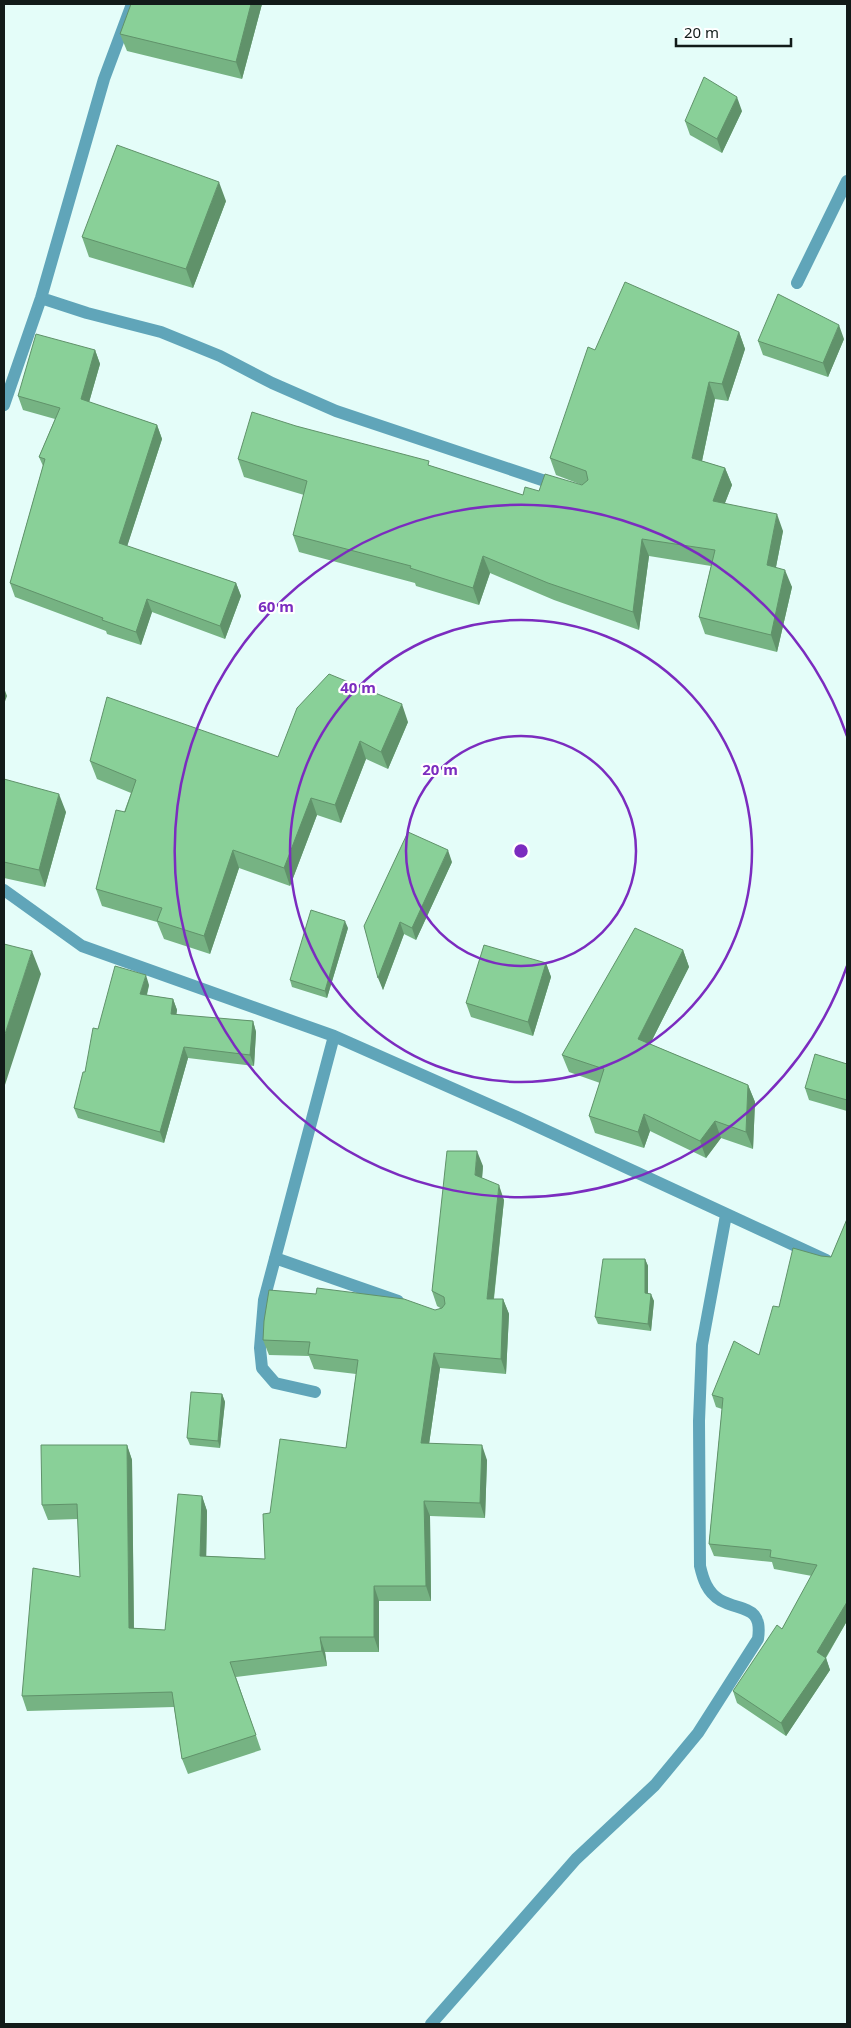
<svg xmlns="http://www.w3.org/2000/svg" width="851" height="2028" viewBox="0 0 851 2028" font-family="'Noto Sans',sans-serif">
<rect width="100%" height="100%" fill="#e4fdf9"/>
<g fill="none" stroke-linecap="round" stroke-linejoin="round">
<path stroke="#60a5b9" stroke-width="12" d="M797 283 847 181
M41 298 87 313 161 332 220 356 272 383 336 411 557 485
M4 405 41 298 104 79 132 4
M4 890 82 946 334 1036 517 1117 826 1260
M275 1258 398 1301
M315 1392 275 1383 262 1368 260 1348 264 1300 334 1036
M431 2024 576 1859 655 1785 698 1733 758 1639C763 1605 742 1612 720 1600 707 1592 703 1579 700 1566L699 1421 702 1345 726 1215"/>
</g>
<path fill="#76b383" d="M131 4H262L242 79 127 51 120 34Z
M742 111 722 153 690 135 685 121Z
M226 201 193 288 89 257 82 237Z
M739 332 745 349 728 401 715 399 702 461 725 468 732 485 725 503 783 531 776 567 792 587 777 652 705 634 699 617 711 566 649 556 639 630 554 600 490 573 479 605 416 586 415 583 299 552 293 535 304 495 244 477 238 459 296 426 431 466 523 495 539 491 582 485 556 475 550 458 595 350Z
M844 339 828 377 763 355 758 341Z
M95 350 100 364 89 402 157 425 162 439 127 546 236 583 241 596 225 639 152 612 141 645 107 634 106 631 15 597 10 583 43 466 39 457 55 419 23 410 18 396Z
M408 722 388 769 366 759 341 823 317 815 290 886 239 868 210 954 164 939 157 922 102 906 96 889 131 793 97 779 90 761 278 757Z
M4 779 66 812 45 887 4 878Z
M452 862 416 940 404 934 383 990 364 926Z
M348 928 327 998 292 987 290 980Z
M683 950 689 967 650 1044 748 1085 755 1102 753 1149 721 1138 706 1158 650 1131 644 1148 595 1133 589 1116 600 1083 569 1072 562 1055Z
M546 963 551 977 533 1036 471 1017 466 1003Z
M149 985 147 995 173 999 177 1010 176 1015 253 1021 256 1032 254 1066 188 1058 164 1143 78 1118 74 1108 98 1029Z
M847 1064V1111L809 1100 805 1088Z
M483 1166 482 1178 504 1200 494 1299H503L509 1314 506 1374 440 1368 429 1444 487 1460 485 1518 430 1516 431 1601H379V1652H325L327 1666 236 1677 261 1750 188 1774 182 1759 174 1707 27 1711 22 1696 80 1577 78 1519 48 1520 42 1505 127 1445 132 1460 134 1628 165 1630 202 1496 207 1511 206 1556 265 1559 270 1513 346 1448 356 1374 314 1369 309 1356 269 1355 263 1340 442 1309 437 1306 432 1291Z
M847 1219V1621L826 1658 830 1670 786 1736 737 1703 733 1691 782 1629 812 1576 774 1569 772 1562 714 1556 709 1544 722 1409 716 1407 712 1395 759 1355 779 1307 821 1256 831 1257Z
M645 1259 648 1266V1293L654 1301 651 1331 598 1324 595 1317Z
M222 1394 225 1402 220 1448 190 1445 187 1438Z"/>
<path fill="#60926a" d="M251 4H262L242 79 236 62Z
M737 97 742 111 722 153 717 139Z
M219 182 226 201 193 288 186 269Z
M839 325 844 339 828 377 823 363Z
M739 332 745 349 728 401 722 384Z
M95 350 100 364 86 413 81 399Z
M709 382 715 399 699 475 692 458Z
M157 425 162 439 124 556 119 543Z
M725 468 732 485 719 518 713 501Z
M777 514 783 531 773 582 767 565Z
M642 539 649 556 639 630 633 612Z
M483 556 490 573 479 605 473 588Z
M785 570 792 587 777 652 771 635Z
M236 583 241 596 225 639 220 626Z
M147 599 152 612 141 645 136 632Z
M4 688 7 696 4 704Z
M402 704 408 722 388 769 381 752Z
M360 741 366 759 341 823 335 805Z
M59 794 66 812 45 887 39 870Z
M311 798 317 815 290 886 284 868Z
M233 850 239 868 210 954 204 936Z
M448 850 452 862 416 940 412 928Z
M345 921 348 928 327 998 325 991Z
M400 922 404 934 383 990 378 978Z
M683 950 689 967 644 1056 638 1039Z
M32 951 41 974 4 1088V1037Z
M546 963 551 977 533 1036 528 1022Z
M146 975 149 985 144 1005 140 994Z
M173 999 177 1010 175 1025 171 1014Z
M253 1021 256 1032 254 1066 250 1055Z
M184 1047 188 1058 164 1143 160 1132Z
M748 1085 755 1102 753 1149 746 1132Z
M644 1114 650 1131 644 1148 638 1132Z
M715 1121 721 1138 706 1158 700 1141Z
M477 1151 483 1166 481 1190 475 1175Z
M499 1185 504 1200 492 1314 487 1299Z
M645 1259 648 1266V1300L645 1293Z
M651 1294 654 1301 651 1331 648 1324Z
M503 1299 509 1314 506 1374 501 1359Z
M434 1353 440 1368 427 1458 421 1443Z
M222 1394 225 1402 220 1448 218 1441Z
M127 1445 132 1460 134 1643 129 1628Z
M482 1445 487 1460 485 1518 480 1503Z
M202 1496 207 1511 206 1571 200 1556Z
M424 1501 430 1516 431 1601 426 1586Z
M374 1586 379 1601V1652L374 1637Z
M847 1602V1621L823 1662 826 1658 830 1670 786 1736 781 1723 817 1652Z
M320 1637 325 1652 327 1666 322 1651Z"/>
<path fill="#89d098" stroke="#60926a" d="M131 4H251L236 62 120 34Z
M704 77 737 97 717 139 685 121Z
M117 145 219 182 186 269 82 237Z
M625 282 739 332 722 384 709 382 692 458 725 468 713 501 777 514 767 565 785 570 771 635 699 617 715 550 642 539 633 612 548 583 483 556 473 588 410 568 411 566 293 535 307 481 238 459 252 412 296 426 429 461 428 465 523 495 525 487 539 491 545 474 582 485 588 480 586 471 550 458 588 347 595 350Z
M778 294 839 325 823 363 758 341Z
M36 334 95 350 81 399 157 425 119 543 236 583 220 626 147 599 136 632 102 620 103 618 10 583 45 459 39 457 60 408 18 396Z
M329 674 402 704 381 752 360 741 335 805 311 798 284 868 233 850 204 936 157 921 162 908 96 889 116 810 125 812 136 780 90 761 107 697 278 757 297 708Z
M4 779 59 794 39 870 4 862Z
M408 832 448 850 412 928 400 922 378 978 364 926Z
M311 910 345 921 325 991 290 980Z
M635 928 683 950 638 1039 748 1085 746 1132 715 1121 700 1141 644 1114 638 1132 589 1116 604 1069 562 1055Z
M4 944 32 951 4 1037Z
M484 945 546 963 528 1022 466 1003Z
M115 966 146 975 140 994 173 999 171 1014 253 1021 250 1055 184 1047 160 1132 74 1108 83 1072H85L93 1028 98 1029Z
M815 1054 847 1064V1100L805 1088Z
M447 1151H477L475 1175 499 1185 487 1299H503L501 1359 434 1353 421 1443 482 1445 480 1503 424 1501 426 1586H374V1637H320L322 1651 230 1662 256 1735 182 1759 172 1692 22 1696 33 1568 80 1577 77 1504 42 1505 41 1445H127L129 1628 165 1630 178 1494 202 1496 200 1556 265 1559 263 1514 270 1513 280 1439 346 1448 358 1360 308 1354 310 1342 263 1340 264 1321 269 1290 316 1294 317 1288 404 1299 435 1310 442 1308 445 1304 444 1297 432 1291Z
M847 1219V1602L817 1652 826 1658 781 1723 733 1691 777 1625 782 1629 817 1565 770 1557 771 1550 709 1544 723 1398 712 1395 734 1341 759 1355 773 1306 779 1307 793 1248 821 1256 831 1257Z
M603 1259H645V1293L651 1294 648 1324 595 1317Z
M191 1392 222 1394 218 1441 187 1438Z"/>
<g fill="none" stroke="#7b2cbf" stroke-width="2.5">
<circle cx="521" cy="851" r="115"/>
<circle cx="521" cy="851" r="231"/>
<path d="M847 966A346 346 0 1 1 847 736"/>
</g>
<circle cx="521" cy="851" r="8" fill="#7b2cbf" stroke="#fff" stroke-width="2.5"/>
<g font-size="15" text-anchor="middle" font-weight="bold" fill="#7b2cbf" stroke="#fff" stroke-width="4.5" stroke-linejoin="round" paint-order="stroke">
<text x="276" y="612">60 m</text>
<text x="358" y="693">40 m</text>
<text x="440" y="775">20 m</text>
</g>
<rect width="851" height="2028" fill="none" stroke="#121b19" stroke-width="10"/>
<path d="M676 38v8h115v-8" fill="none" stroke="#121b19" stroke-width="2.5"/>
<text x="684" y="38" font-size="15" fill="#121b19" stroke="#ffffff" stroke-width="4" paint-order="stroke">20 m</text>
</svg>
